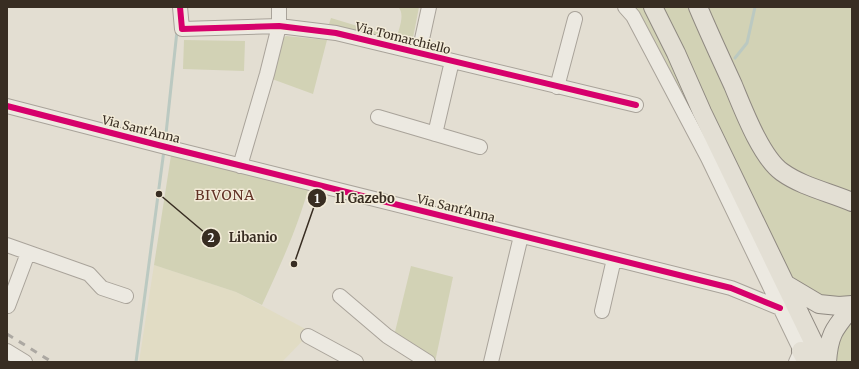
<svg xmlns="http://www.w3.org/2000/svg" width="859" height="369" viewBox="0 0 859 369" font-family="Merriweather,serif">
<rect width="100%" height="100%" fill="#e3ded2"/>
<path fill="#e1dcc4" d="M154 265 236 292 311 332 282 362H139Z"/>
<path fill="#d2d2b5" d="M398 7H419L412 43 396 40C398 31 406 14 398 7Z
M625 7H852V305L787 285Z
M331 18 384 34 382 40 329 24Z
M286 36 327 40 313 94 272 79 282 39Z
M184 40 245 41 244 71 183 69Z
M172 149 310 183C298 227 281 264 262 305L236 292 154 265Z
M411 266 453 277 435 362 393 340Z
M852 307V362H827Z"/>
<g fill="none" stroke-linecap="round" stroke-linejoin="round">
<path stroke="#bbc9c1" stroke-width="3" d="M735 58 747 43 755 7
M165 143 177 31
M136 362 164 150"/>
<g stroke="#a9a39a" stroke-width="16">
<path id="minor" d="M180 7 182 29 279 26 336 33 636 105
M625 7 633 16 708 158 801 351 796 362
M419 53 429 7
M557 87 575 19
M7 106 158 145 731 288 780 308
M378 117 480 147
M435 134 452 61
M240 166 267 74 279 26V7
M7 245 89 274 102 288 126 296
M340 296 387 336 428 362
M8 306 28 253
M602 311 614 259
M308 336 356 362
M7 351 25 362
M491 362 521 236"/>
</g>
<g stroke="#8f8981" stroke-width="20">
<path id="major" d="M653 7 676 53 702 112 823 362
M698 7C709 33 721 59 733 85 743 109 761 157 782 172 803 187 829 192 852 202
M787 285 819 304 839 306 852 305
M801 351 807 362
M827 362C829 333 835 328 852 307"/>
</g>
<use href="#minor" stroke="#ece9e1" stroke-width="14"/>
<use href="#major" stroke="#e3dfd4" stroke-width="18"/>
<path stroke="#aca8a2" stroke-width="3" stroke-dasharray="7 7" stroke-linecap="butt" d="M7 334 52 362"/>
<g stroke="#f3ecd9" stroke-width="8">
<path id="cycleway" d="M180 7 182 29 279 26 336 33 636 105
M7 106 158 145 731 288 780 308"/>
</g>
<use href="#cycleway" stroke="#d6006c" stroke-width="6"/>
</g>
<g text-anchor="middle" dominant-baseline="central" stroke-width="3" stroke-linejoin="round" paint-order="stroke">
<g font-size="12" fill="#382d22" stroke="#f3ecd9">
<text transform="translate(403 38) rotate(14)">Via Tomarchiello</text>
<text transform="translate(141 129) rotate(14)">Via Sant'Anna</text>
<text transform="translate(456 208) rotate(14)">Via Sant'Anna</text>
</g>
<g font-size="14" letter-spacing="1" fill="#613225" stroke="#f3ecd9">
<text x="225" y="195">BIVONA</text>
</g>
</g>
<path fill="none" stroke="#382d22" stroke-width="1.5" d="M294 264L317 198M159 194L211 238"/>
<g fill="#382d22" stroke="#f3ecd9" stroke-width="1.5">
<circle cx="294" cy="264" r="4"/>
<circle cx="159" cy="194" r="4"/>
<circle cx="317" cy="198" r="10"/>
<circle cx="211" cy="238" r="10"/>
</g>
<g font-size="12" text-anchor="middle" font-weight="bold" fill="#fff">
<text x="317" y="203">1</text>
<text x="211" y="242">2</text>
</g>
<g font-size="13" text-anchor="middle" font-weight="bold" fill="#382d22" stroke="#f3ecd9" stroke-width="3" stroke-linejoin="round" paint-order="stroke">
<text x="365" y="203">Il Gazebo</text>
<text x="253" y="242">Libanio</text>
</g>
<rect width="859" height="369" fill="none" stroke="#382d22" stroke-width="16"/>
</svg>
